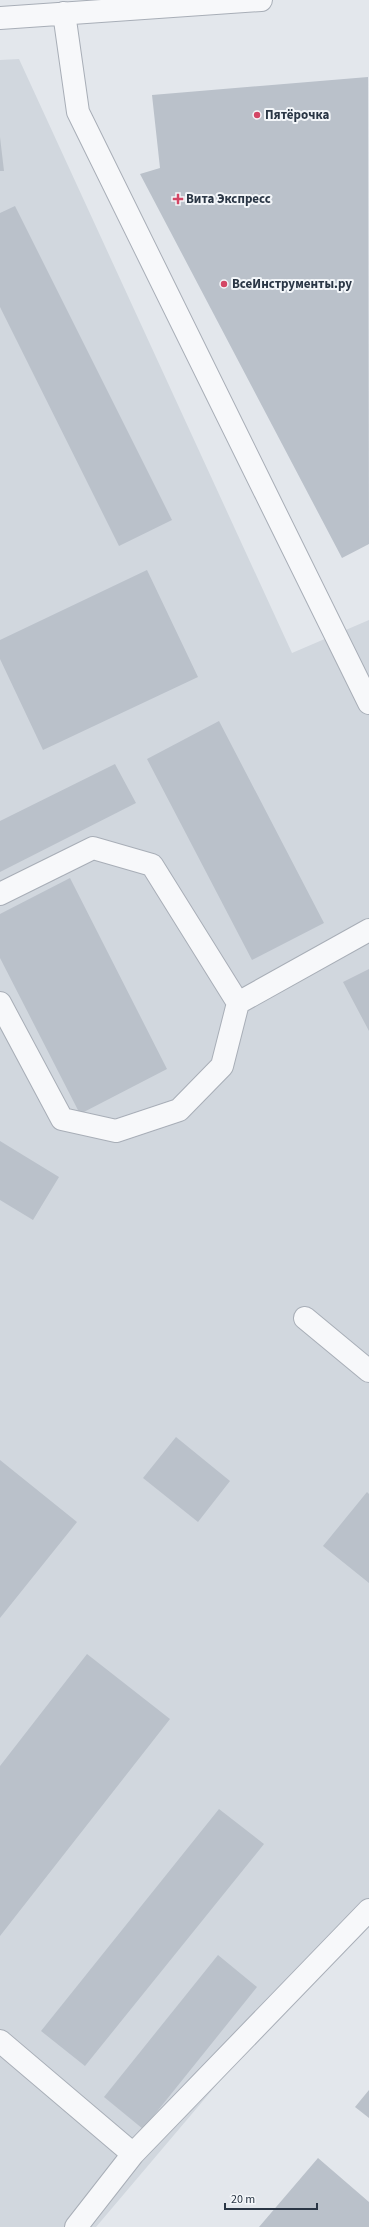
<svg xmlns="http://www.w3.org/2000/svg" width="369" height="2227" viewBox="0 0 369 2227" font-family="'Source Sans 3',sans-serif">
<rect width="100%" height="100%" fill="#e3e7ec"/>
<path fill="#d1d7de" d="M19 59 292 653 369 620V1905L96 2227H0V60Z"/>
<path fill="#bac1ca" d="M368 77 369 544 342 558 140 174 160 168 152 95Z
M0 137 4 171H0Z
M15 206 172 520 119 546 0 307V213Z
M147 570 198 677 43 750 0 659V640Z
M219 721 324 923 252 960 147 759Z
M115 764 136 803 0 872V821Z
M70 878 167 1069 80 1114 0 958V914Z
M369 969V1031L343 982Z
M0 1141 59 1177 33 1220 0 1200Z
M176 1437 230 1481 198 1522 143 1478Z
M0 1460 77 1522 0 1618Z
M367 1492 369 1494V1583L323 1546Z
M87 1654 170 1719 0 1936V1766Z
M219 1809 264 1844 85 2066 41 2031Z
M218 1955 257 1987 143 2129 104 2097Z
M369 2090V2118L355 2107Z
M318 2158 369 2202V2227H259Z"/>
<g fill="none" stroke-linecap="round" stroke-linejoin="round">
<g stroke="#a8aeb7" stroke-width="24">
<path id="minor" d="M64 13 78 112 369 703
M0 18 261 0
M0 894 93 848 152 865 238 1003
M0 1003 62 1119 116 1131 179 1110 222 1066 238 1003 369 930
M305 1318 369 1371
M0 2041 133 2154 76 2227
M133 2154 369 1910"/>
</g>
<use href="#minor" stroke="#f7f8fa" stroke-width="22"/>
</g>
<g fill="#d34665" stroke="#f3f6f9" stroke-width="1.5">
<circle cx="257" cy="115" r="4"/>
<path d="M176 193h4v4h4v4h-4v4h-4v-4h-4v-4h4z"/>
<circle cx="224" cy="284" r="4"/>
</g>
<g text-anchor="middle" dominant-baseline="central" stroke-width="4" stroke-linejoin="round" paint-order="stroke">
<g font-size="13" font-weight="bold" fill="#2a3645" stroke="#f3f6f9" text-anchor="start">
<text x="265" y="115">Пятёрочка</text>
<text x="186" y="199">Вита Экспресс</text>
<text x="232" y="284">ВсеИнструменты.ру</text>
</g>
</g>
<path d="M225 2203v6h92v-6" fill="none" stroke="#2a3645" stroke-width="2"/>
<text x="231" y="2203" font-size="12" fill="#2a3645" stroke="#f3f6f9" stroke-width="3" paint-order="stroke">20 m</text>
</svg>
